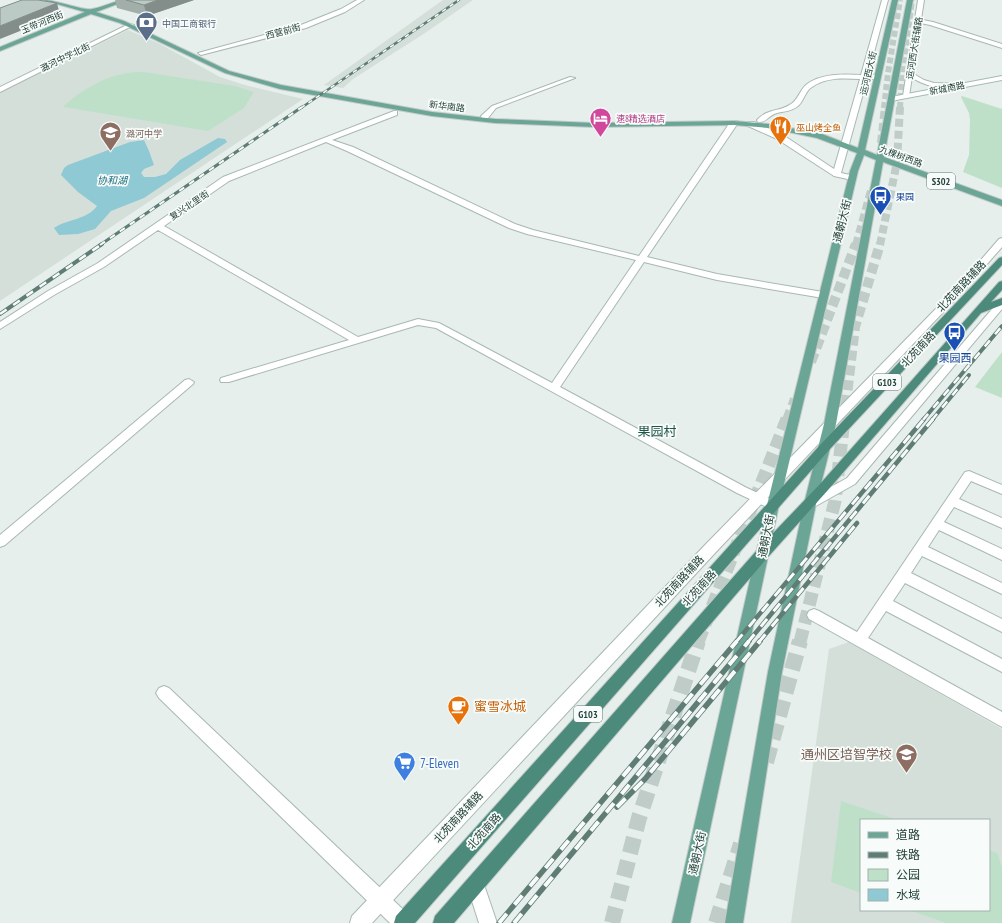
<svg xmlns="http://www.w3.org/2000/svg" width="1002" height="923" font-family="'PT Sans Narrow','Noto Sans SC',sans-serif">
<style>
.built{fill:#d4dfda;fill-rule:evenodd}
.green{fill:#bfe0c8}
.water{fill:#8ec9d4}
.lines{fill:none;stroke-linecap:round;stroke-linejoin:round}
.trunk-tunnel-far4{stroke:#bfccc8;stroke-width:6;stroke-dasharray:6 3;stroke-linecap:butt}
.trunk-tunnel-far3{stroke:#bfccc8;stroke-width:8;stroke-dasharray:8 4;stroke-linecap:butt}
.trunk-tunnel-far2{stroke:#bfccc8;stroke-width:10;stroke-dasharray:10 5;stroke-linecap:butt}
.trunk-tunnel-far1{stroke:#bfccc8;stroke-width:13;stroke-dasharray:13 6;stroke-linecap:butt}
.trunk-tunnel{stroke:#bfccc8;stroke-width:16;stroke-dasharray:16 8;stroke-linecap:butt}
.minor-casing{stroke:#a8b8b2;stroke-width:2}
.tertiary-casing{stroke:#a8b8b2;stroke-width:2}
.secondary-casing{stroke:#a4bbb3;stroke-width:2}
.primary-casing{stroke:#c2cac8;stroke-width:2}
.trunk-casing{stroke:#c2cac8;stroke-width:2}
.minor{fill:#fff;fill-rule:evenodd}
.tertiary{fill:#fff;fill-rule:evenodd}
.secondary{fill:#fff;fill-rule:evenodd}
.primary{fill:#6aa596;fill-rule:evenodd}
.trunk{fill:#4c8a7c;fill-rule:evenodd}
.rail-far4-casing{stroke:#5f7d75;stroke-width:2.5}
.rail-far3-casing{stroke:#5f7d75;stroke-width:3}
.rail-far2-casing{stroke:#5f7d75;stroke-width:4}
.rail-far1-casing{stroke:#5f7d75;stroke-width:4.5}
.rail-casing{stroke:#5f7d75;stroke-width:5.5}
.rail-far4{stroke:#f7fbf9;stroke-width:1.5;stroke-dasharray:4.5;stroke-linecap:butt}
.rail-far3{stroke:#f7fbf9;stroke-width:2;stroke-dasharray:6;stroke-linecap:butt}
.rail-far2{stroke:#f7fbf9;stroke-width:2.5;stroke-dasharray:8;stroke-linecap:butt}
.rail-far1{stroke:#f7fbf9;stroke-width:3;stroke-dasharray:10;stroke-linecap:butt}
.rail{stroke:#f7fbf9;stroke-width:4;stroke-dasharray:12;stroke-linecap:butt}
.wall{fill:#a1aea9}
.shaded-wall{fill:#838d89}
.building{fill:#bbcac4;stroke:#838d89}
.labels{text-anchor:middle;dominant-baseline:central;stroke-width:3.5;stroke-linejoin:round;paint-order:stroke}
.far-street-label{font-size:9px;fill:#24423a;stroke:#f7fbf9}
.far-service-label{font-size:9px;fill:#4e5e75;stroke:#f7fbf9;text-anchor:start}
.far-hotel-label{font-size:9px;fill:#b23c85;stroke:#f7fbf9;text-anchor:start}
.far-food-label{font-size:9px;fill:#c56008;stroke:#f7fbf9;text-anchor:start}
.far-education-label{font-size:9px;fill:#785e54;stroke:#f7fbf9;text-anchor:start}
.far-transit-label{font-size:9px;fill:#164399;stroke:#f7fbf9;text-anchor:start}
.far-water-label{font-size:10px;font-style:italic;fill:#1c6f80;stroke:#f7fbf9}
.shield{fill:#f7fbf9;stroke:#637a73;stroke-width:1}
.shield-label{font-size:10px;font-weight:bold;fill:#24423a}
.street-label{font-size:11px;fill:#24423a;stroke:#f7fbf9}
.transit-label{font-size:11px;fill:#164399;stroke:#f7fbf9}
.quarter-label{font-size:13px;fill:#1f5548;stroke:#f7fbf9}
.near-food-label{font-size:13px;fill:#c56008;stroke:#f7fbf9;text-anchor:start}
.near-education-label{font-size:13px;fill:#785e54;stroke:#f7fbf9;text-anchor:end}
.near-shop-label{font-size:13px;fill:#366cbe;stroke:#f7fbf9;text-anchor:start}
</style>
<rect width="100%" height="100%" fill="#e6efeb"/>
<g class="built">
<polygon points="443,0 473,0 425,33 353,79 343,88 324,85"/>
<polygon points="128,30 160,44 220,77 245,85 303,99 0,301 0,93"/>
<path d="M 849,642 L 1002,729 L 1002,923 L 791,923 L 829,649 ZM 861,820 L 989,820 L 989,910 L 861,910 Z"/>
</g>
<g class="green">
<path d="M 144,72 L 235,86 L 254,92 L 244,108 L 208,131 L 63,107 C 77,93 103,77 123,74 C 130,72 137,72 144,72 Z"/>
<polygon points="962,96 1002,109 1002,188 963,172 969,155 970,120 969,113 961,97"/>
<polygon points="1002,352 1002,398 975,387"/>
<polygon points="841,801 898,820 861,820 861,893 831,882"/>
<polygon points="989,850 997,853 1002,867 1002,923 946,923 909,910 989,910"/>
</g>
<path class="water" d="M 218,138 L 225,139 L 227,142 L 144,198 L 111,211 L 95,229 L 78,234 L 59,235 L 54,228 C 67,219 87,220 97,206 L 78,192 L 61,175 L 64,168 L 68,165 L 130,142 L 144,140 L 149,151 L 154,165 L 144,169 L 141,173 L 144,177 L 155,177 L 166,174 L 180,160 Z"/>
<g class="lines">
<g class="trunk-tunnel-far4">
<polyline points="884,108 888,73 900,0"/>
<polyline points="900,108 902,75 912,0"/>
</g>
<g class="trunk-tunnel-far3">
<polyline points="881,143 885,107"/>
<polyline points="856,245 872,187"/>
<polyline points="880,245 897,162 900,107"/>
</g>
<g class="trunk-tunnel-far2">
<polyline points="811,362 856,244"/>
<polyline points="787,420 795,399"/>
<polyline points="844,420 855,327 880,244"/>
</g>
<g class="trunk-tunnel-far1">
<polyline points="698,642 787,419"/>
<polyline points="800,642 835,501 844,419"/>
</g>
<g class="trunk-tunnel">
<polyline points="766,762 800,641"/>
<polyline points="612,923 639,818 698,641"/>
<polyline points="716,923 741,844"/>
</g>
<defs>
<g id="minor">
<polygon points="357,0 364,0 345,12 306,28 201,55 198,53 301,25 341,9"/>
<path d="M 882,0 L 888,0 L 868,75 L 877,75 L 880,77 L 877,79 L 867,79 L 841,173 L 855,176 L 855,180 L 852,180 L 834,176 L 777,139 L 748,126 L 748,122 L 754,122 L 783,135 L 834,169 L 860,79 C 844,78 826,77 812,87 C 805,91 804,101 798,106 C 791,112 782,111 774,114 C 768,117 765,123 758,122 L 757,120 C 768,108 780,112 791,104 C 798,100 800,90 806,85 C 820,73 844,74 861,75 Z"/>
<polygon points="918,19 933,22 1002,44 1002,48 930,25 916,22 916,20"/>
<path d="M 908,73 L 912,73 L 924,80 L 934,83 L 960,84 L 963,86 C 952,95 919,84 908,75 Z"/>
<polygon points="570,77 575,78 496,108 488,118 482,118 481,116 492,106"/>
<path d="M 394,111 L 397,111 L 397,115 L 332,140 L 353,147 L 515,224 L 533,230 L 639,256 L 731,121 L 737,121 L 738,123 L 647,257 L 717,274 L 823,292 L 828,295 L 823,298 L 717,280 L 644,262 L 560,387 L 745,487 L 777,502 L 779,505 L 777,508 L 773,510 L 769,508 L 737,493 L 436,328 L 418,325 L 229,382 L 221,382 L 220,380 L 221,378 L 349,340 L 158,230 L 104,267 L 54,295 L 0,329 L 0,322 L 48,291 L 98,263 L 223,177 ZM 326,142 L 347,151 L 509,228 L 527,234 L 636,260 L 552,383 L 439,323 L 418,319 L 358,337 L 164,226 L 229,181 Z"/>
<polygon points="189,379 194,382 193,384 5,545 0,547 0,535 185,380"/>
<polygon points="969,471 1002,485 1002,494 971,481 959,499 1002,518 1002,528 954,507 944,522 1002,549 1002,560 939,530 928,547 1002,583 1002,594 922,556 911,573 1002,619 1002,632 905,583 893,601 1002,659 1002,672 886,611 868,638 1002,712 1002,727 809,619 807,615 809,611 814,609 819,611 857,632 965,472"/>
<polygon points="164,686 169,688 410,916 412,923 390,923 159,698 156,693 159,688"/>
<polygon points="476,876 482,879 497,923 479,923 467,885 470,879"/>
</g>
<g id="tertiary">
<polygon points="918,0 924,0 909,96 906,98 903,96"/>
<polygon points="129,24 134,25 0,92 0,87"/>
<polygon points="1002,238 1002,247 966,288 715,553 372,923 350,923 352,916 705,545 960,284 999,239"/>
<polygon points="1002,300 1002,309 855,484 814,507 810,509 806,507 804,504 806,501 847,478 999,301"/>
</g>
<polygon id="secondary" points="1002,76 1002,80 891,101 888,99 891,97"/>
<path id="primary" d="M 43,0 C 57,0 83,11 92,9 C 104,7 115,0 128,0 L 96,12 L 124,21 L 229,71 L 281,85 L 432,112 L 495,119 L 594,123 L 734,121 L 769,124 L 822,134 L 858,148 L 892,0 L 898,0 L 865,150 L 877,155 L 907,0 L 913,0 L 884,157 L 1002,200 L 1002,206 L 883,162 L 836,424 L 816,504 L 782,672 L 743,923 L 725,923 L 768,672 L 804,504 L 824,424 L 876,160 L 864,155 L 858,171 L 779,505 L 690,923 L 672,923 L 767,505 L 850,171 L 857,153 L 817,138 L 769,128 L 734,125 L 594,127 L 495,123 L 432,116 L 280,89 L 225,73 L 120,23 L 91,14 L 0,51 L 0,47 L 85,12 Z"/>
<g id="trunk">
<polygon points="1002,257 1002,265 829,450 415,923 394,923 396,916 821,444 999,258"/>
<polygon points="1002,281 1002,290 991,302 1002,298 1002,305 981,313 975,320 828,490 768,557 454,923 433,923 435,916 758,549 820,484 999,282"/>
</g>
</defs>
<use href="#minor" class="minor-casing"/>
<use href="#tertiary" class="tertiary-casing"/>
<use href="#secondary" class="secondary-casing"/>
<use href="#primary" class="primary-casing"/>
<use href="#trunk" class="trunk-casing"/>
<use href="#minor" class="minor"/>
<use href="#tertiary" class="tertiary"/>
<use href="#secondary" class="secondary"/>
<use href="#primary" class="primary"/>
<use href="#trunk" class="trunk"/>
<defs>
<polyline id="rail-far4" points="301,108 459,0"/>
<polyline id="rail-far3" points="100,245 302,107"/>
<g id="rail-far2">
<polyline points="0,314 102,244"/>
<polyline points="923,420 1002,326"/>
<polyline points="932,420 969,375"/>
</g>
<g id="rail-far1">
<polyline points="736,642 924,419"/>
<polyline points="748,642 933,419"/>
<polyline points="759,642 857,523"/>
</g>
<g id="rail">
<polyline points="617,807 645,779 760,641"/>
<polyline points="499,923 737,641"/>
<polyline points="514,923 749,641"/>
</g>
</defs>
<use href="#rail-far4" class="rail-far4-casing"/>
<use href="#rail-far3" class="rail-far3-casing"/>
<use href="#rail-far2" class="rail-far2-casing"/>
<use href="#rail-far1" class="rail-far1-casing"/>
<use href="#rail" class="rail-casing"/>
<use href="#rail-far4" class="rail-far4"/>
<use href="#rail-far3" class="rail-far3"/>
<use href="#rail-far2" class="rail-far2"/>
<use href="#rail-far1" class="rail-far1"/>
<use href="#rail" class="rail"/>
</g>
<polygon class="wall" points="115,0 194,0 147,16 117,8"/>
<g class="shaded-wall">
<polygon points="158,0 194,0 147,16 144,5"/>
<polygon points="57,3 60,15 0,39 0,26"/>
</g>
<g class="building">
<polygon points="22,0 38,0 57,3 0,26 0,8"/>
<polygon points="126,0 158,0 144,5"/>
</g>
<defs>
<symbol id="bank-pin" viewBox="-11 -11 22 30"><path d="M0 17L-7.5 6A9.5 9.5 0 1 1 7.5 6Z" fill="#5c6f8a" stroke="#f7fbf9"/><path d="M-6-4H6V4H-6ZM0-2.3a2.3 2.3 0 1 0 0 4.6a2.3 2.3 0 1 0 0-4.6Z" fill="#fff"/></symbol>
<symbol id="hotel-pin" viewBox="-11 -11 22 30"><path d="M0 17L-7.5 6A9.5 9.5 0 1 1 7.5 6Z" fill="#d1479c" stroke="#f7fbf9"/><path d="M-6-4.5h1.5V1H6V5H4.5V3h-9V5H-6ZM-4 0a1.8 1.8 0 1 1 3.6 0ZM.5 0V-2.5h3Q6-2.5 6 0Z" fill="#fff"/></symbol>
<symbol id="restaurant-pin" viewBox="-11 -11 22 30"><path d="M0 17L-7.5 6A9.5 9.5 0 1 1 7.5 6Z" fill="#e8710a" stroke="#f7fbf9"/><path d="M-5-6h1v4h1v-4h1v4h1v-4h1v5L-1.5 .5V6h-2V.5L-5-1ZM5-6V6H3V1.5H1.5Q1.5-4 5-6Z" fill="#fff"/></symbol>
<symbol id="school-pin" viewBox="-11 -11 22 30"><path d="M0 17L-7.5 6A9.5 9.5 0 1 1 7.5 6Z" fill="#8d6e63" stroke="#f7fbf9"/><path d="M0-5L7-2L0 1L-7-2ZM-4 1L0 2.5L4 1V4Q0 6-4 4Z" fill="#fff"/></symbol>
<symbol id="bus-pin" viewBox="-11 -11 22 30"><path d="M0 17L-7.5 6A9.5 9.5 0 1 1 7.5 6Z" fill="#1a4fb4" stroke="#f7fbf9"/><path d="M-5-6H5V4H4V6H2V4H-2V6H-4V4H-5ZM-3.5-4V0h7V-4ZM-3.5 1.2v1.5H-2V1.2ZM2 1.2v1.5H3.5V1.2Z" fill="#fff"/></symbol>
<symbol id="cafe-pin" viewBox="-11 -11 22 30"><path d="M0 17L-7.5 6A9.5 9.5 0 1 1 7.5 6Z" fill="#e8710a" stroke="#f7fbf9"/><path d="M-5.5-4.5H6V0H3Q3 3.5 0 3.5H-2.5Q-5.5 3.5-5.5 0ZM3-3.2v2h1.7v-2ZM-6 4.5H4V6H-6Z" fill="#fff"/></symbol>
<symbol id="supermarket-pin" viewBox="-11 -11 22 30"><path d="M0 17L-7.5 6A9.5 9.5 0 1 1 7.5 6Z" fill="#3f7fe0" stroke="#f7fbf9"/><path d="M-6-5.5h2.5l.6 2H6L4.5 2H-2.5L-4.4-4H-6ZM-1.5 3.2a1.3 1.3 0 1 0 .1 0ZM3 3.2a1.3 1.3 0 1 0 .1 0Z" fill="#fff"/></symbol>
</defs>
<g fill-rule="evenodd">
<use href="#bank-pin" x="134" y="10" width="25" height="34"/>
<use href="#hotel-pin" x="588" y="106" width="25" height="34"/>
<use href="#restaurant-pin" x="768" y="114" width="25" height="34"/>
<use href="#school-pin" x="98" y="120" width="25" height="34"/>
<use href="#bus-pin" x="868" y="184" width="25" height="34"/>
<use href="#bus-pin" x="942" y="320" width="25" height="34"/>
<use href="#cafe-pin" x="446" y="694" width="25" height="34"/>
<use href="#school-pin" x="894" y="742" width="25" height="34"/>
<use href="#supermarket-pin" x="392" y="750" width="25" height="34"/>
</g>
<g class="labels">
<g class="far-street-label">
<text transform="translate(42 22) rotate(-22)">玉带河西街</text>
<text transform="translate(283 31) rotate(-15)">西营前街</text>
<text transform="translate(914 48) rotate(-81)">运河西大街辅路</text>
<text transform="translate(65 57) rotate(-26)">潞河中学北街</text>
<text transform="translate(868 73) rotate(-77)">运河西大街</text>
<text transform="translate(947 88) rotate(-11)">新城南路</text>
<text transform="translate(447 106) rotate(7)">新华南路</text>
<text transform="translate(901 156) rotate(20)">九棵树西路</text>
<text transform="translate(189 205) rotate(-34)">复兴北里街</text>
</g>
<g class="far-service-label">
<text x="162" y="23">中国工商银行</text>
</g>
<g class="far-hotel-label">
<text x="616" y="118">速8精选酒店</text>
</g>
<g class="far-food-label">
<text x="796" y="127">巫山烤全鱼</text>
</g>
<g class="far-education-label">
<text x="126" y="133">潞河中学</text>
</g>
<g class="far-transit-label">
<text x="896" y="196">果园</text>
</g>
<g class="far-water-label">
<text x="112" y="180">协和湖</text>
</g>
<g class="shield">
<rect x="927" y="173" width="28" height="16" rx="3"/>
<rect x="873" y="374" width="28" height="16" rx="3"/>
<rect x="574" y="706" width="28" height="16" rx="3"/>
</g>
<g class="shield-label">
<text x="941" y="181">S302</text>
<text x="887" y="382">G103</text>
<text x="588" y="714">G103</text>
</g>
<g class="street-label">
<text transform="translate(842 221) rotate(-76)">通朝大街</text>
<text transform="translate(961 286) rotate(-47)">北苑南路辅路</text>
<text transform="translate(918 349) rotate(-47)">北苑南路</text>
<text transform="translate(766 536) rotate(-79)">通朝大街</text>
<text transform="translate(679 581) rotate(-47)">北苑南路辅路</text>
<text transform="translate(699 588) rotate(-48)">北苑南路</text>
<text transform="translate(458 817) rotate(-47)">北苑南路辅路</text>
<text transform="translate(484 831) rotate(-48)">北苑南路</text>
<text transform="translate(697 853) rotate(-78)">通朝大街</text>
</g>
<g class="transit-label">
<text x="955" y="358">果园西</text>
</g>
<g class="quarter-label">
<text x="657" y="431">果园村</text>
</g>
<g class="near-food-label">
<text x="474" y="706">蜜雪冰城</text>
</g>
<g class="near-education-label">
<text x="892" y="754">通州区培智学校</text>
</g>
<g class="near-shop-label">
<text x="420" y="763">7-Eleven</text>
</g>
</g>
<rect x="860" y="819" width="130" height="92" fill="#f7fbf9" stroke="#a3b1ad"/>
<rect x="868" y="832" width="20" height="6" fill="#6aa596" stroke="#a3b1ad"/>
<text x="896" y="839" font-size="12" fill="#24423a">道路</text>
<rect x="868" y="852" width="20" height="6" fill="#5f7d75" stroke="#a3b1ad"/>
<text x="896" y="859" font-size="12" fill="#24423a">铁路</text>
<rect x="868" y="869" width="20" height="12" fill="#bfe0c8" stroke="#a3b1ad"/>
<text x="896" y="879" font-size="12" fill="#24423a">公园</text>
<rect x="868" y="889" width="20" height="12" fill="#8ec9d4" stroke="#a3b1ad"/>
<text x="896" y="899" font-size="12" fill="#24423a">水域</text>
</svg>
